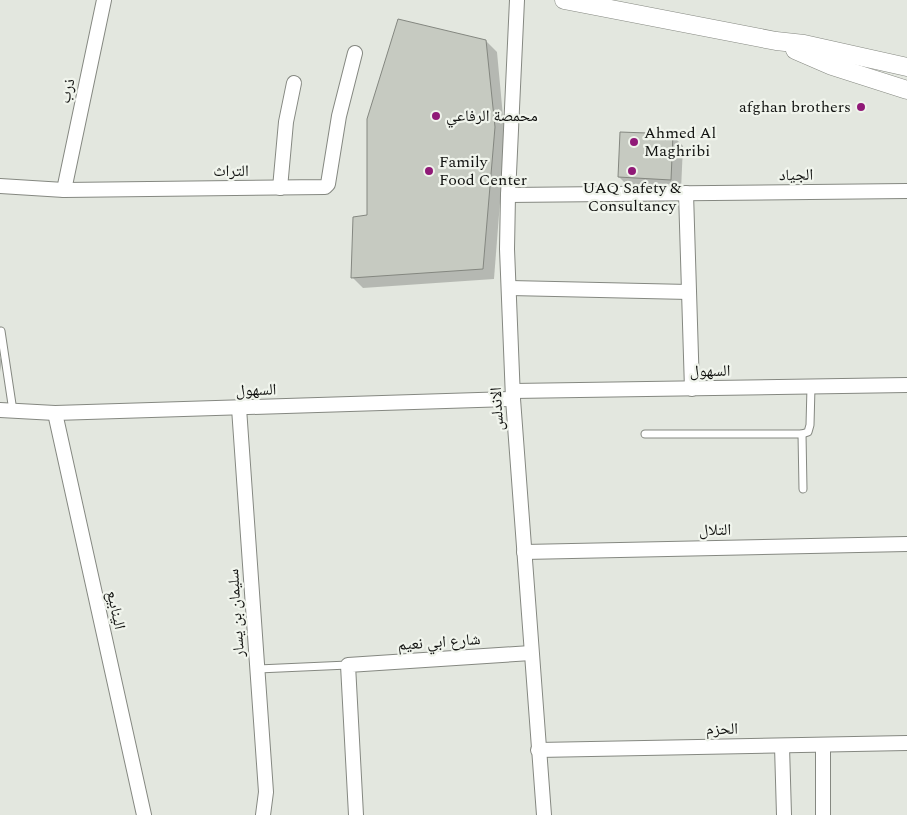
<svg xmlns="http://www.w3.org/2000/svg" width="907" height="815" font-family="Spectral,'Noto Naskh Arabic',serif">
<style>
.shadow{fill:#0003}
.building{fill:#c6cac1;stroke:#848780}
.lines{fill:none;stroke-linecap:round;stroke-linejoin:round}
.service-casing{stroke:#858881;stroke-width:9}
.minor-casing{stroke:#858881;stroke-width:16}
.tertiary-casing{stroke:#858881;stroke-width:19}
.service{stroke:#fff;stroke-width:7}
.minor{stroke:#fff;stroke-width:14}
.tertiary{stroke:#fff;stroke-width:18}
.poi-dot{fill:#901977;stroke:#f0f4ec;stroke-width:2}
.labels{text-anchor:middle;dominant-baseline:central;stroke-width:4.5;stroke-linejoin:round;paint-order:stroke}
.street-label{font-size:16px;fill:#111210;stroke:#f0f4ec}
.poi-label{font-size:16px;fill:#111210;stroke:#f0f4ec;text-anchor:start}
</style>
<rect width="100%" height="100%" fill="#e3e7df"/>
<g class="shadow">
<polygon points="486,41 497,52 505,138 494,279 363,288 352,277 368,216"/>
<polygon points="672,135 683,146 681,190 630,188 619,177"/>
<polygon points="0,358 2,360 0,372"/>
</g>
<g class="building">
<polygon points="398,19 486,40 495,127 483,269 351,278 353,217 367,215 367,119"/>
<polygon points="620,132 673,134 671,180 618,177"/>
</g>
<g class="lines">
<defs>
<g id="service">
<polyline points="1,331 13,411"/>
<polyline points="645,434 802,434 808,432 810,425 811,387"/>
<polyline points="802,434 803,489"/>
<polyline points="258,669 348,665"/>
</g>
<g id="minor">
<polyline points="517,0 508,195 507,249 513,399 544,815"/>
<polyline points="0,186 64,190 325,187 328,184 339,116 355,53"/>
<polyline points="280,188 286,122 294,83"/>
<polyline points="64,190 104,0"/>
<polyline points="686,193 692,389"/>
<polyline points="508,195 907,191"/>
<polyline points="510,288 689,292"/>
<polyline points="513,391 907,385"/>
<polyline points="239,408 266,792 263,815"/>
<polyline points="0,410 55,413 513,399"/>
<polyline points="55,413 144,815"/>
<polyline points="524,552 907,544"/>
<polyline points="782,746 784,815"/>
<polyline points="538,750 907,743"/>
<polyline points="356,815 348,665 531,653"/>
<polyline points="823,815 823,745"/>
</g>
<g id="tertiary">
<polyline points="564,0 776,41 804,44 907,67"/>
<polyline points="795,50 832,66 907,90"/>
</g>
</defs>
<use href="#service" class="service-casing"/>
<use href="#minor" class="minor-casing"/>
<use href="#tertiary" class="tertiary-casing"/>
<use href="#service" class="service"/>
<use href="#minor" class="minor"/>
<use href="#tertiary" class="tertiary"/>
</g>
<g class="poi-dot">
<circle cx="861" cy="107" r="5"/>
<circle cx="436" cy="116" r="5"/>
<circle cx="634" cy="142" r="5"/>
<circle cx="429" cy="171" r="5"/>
<circle cx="632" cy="171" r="5"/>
</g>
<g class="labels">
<g class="street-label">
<text transform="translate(67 91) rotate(-78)">ذرب</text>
<text x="231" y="171">التراث</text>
<text transform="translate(796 175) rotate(-1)">الجياد</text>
<text transform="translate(710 371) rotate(-1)">السهول</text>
<text transform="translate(256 390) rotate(-2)">السهول</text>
<text transform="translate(497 409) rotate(-93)">الاندلس</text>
<text transform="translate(715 530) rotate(-1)">التلال</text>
<text transform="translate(116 610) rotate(78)">الينابيع</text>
<text transform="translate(236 613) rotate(-94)">سليمان بن يسار</text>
<text transform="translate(439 642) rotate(-4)">شارع ابي نعيم</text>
<text transform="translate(722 729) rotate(-1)">الحزم</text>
</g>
<g class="poi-label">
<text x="851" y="107" text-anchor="end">afghan brothers</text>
<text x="446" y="116">محمصة الرفاعي</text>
<text x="644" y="133">Ahmed Al<tspan x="644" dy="18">Maghribi</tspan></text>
<text x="439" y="162">Family<tspan x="439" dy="18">Food Center</tspan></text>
<text x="632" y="188" text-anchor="middle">UAQ Safety &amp;<tspan x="632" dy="18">Consultancy</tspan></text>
</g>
</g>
</svg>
